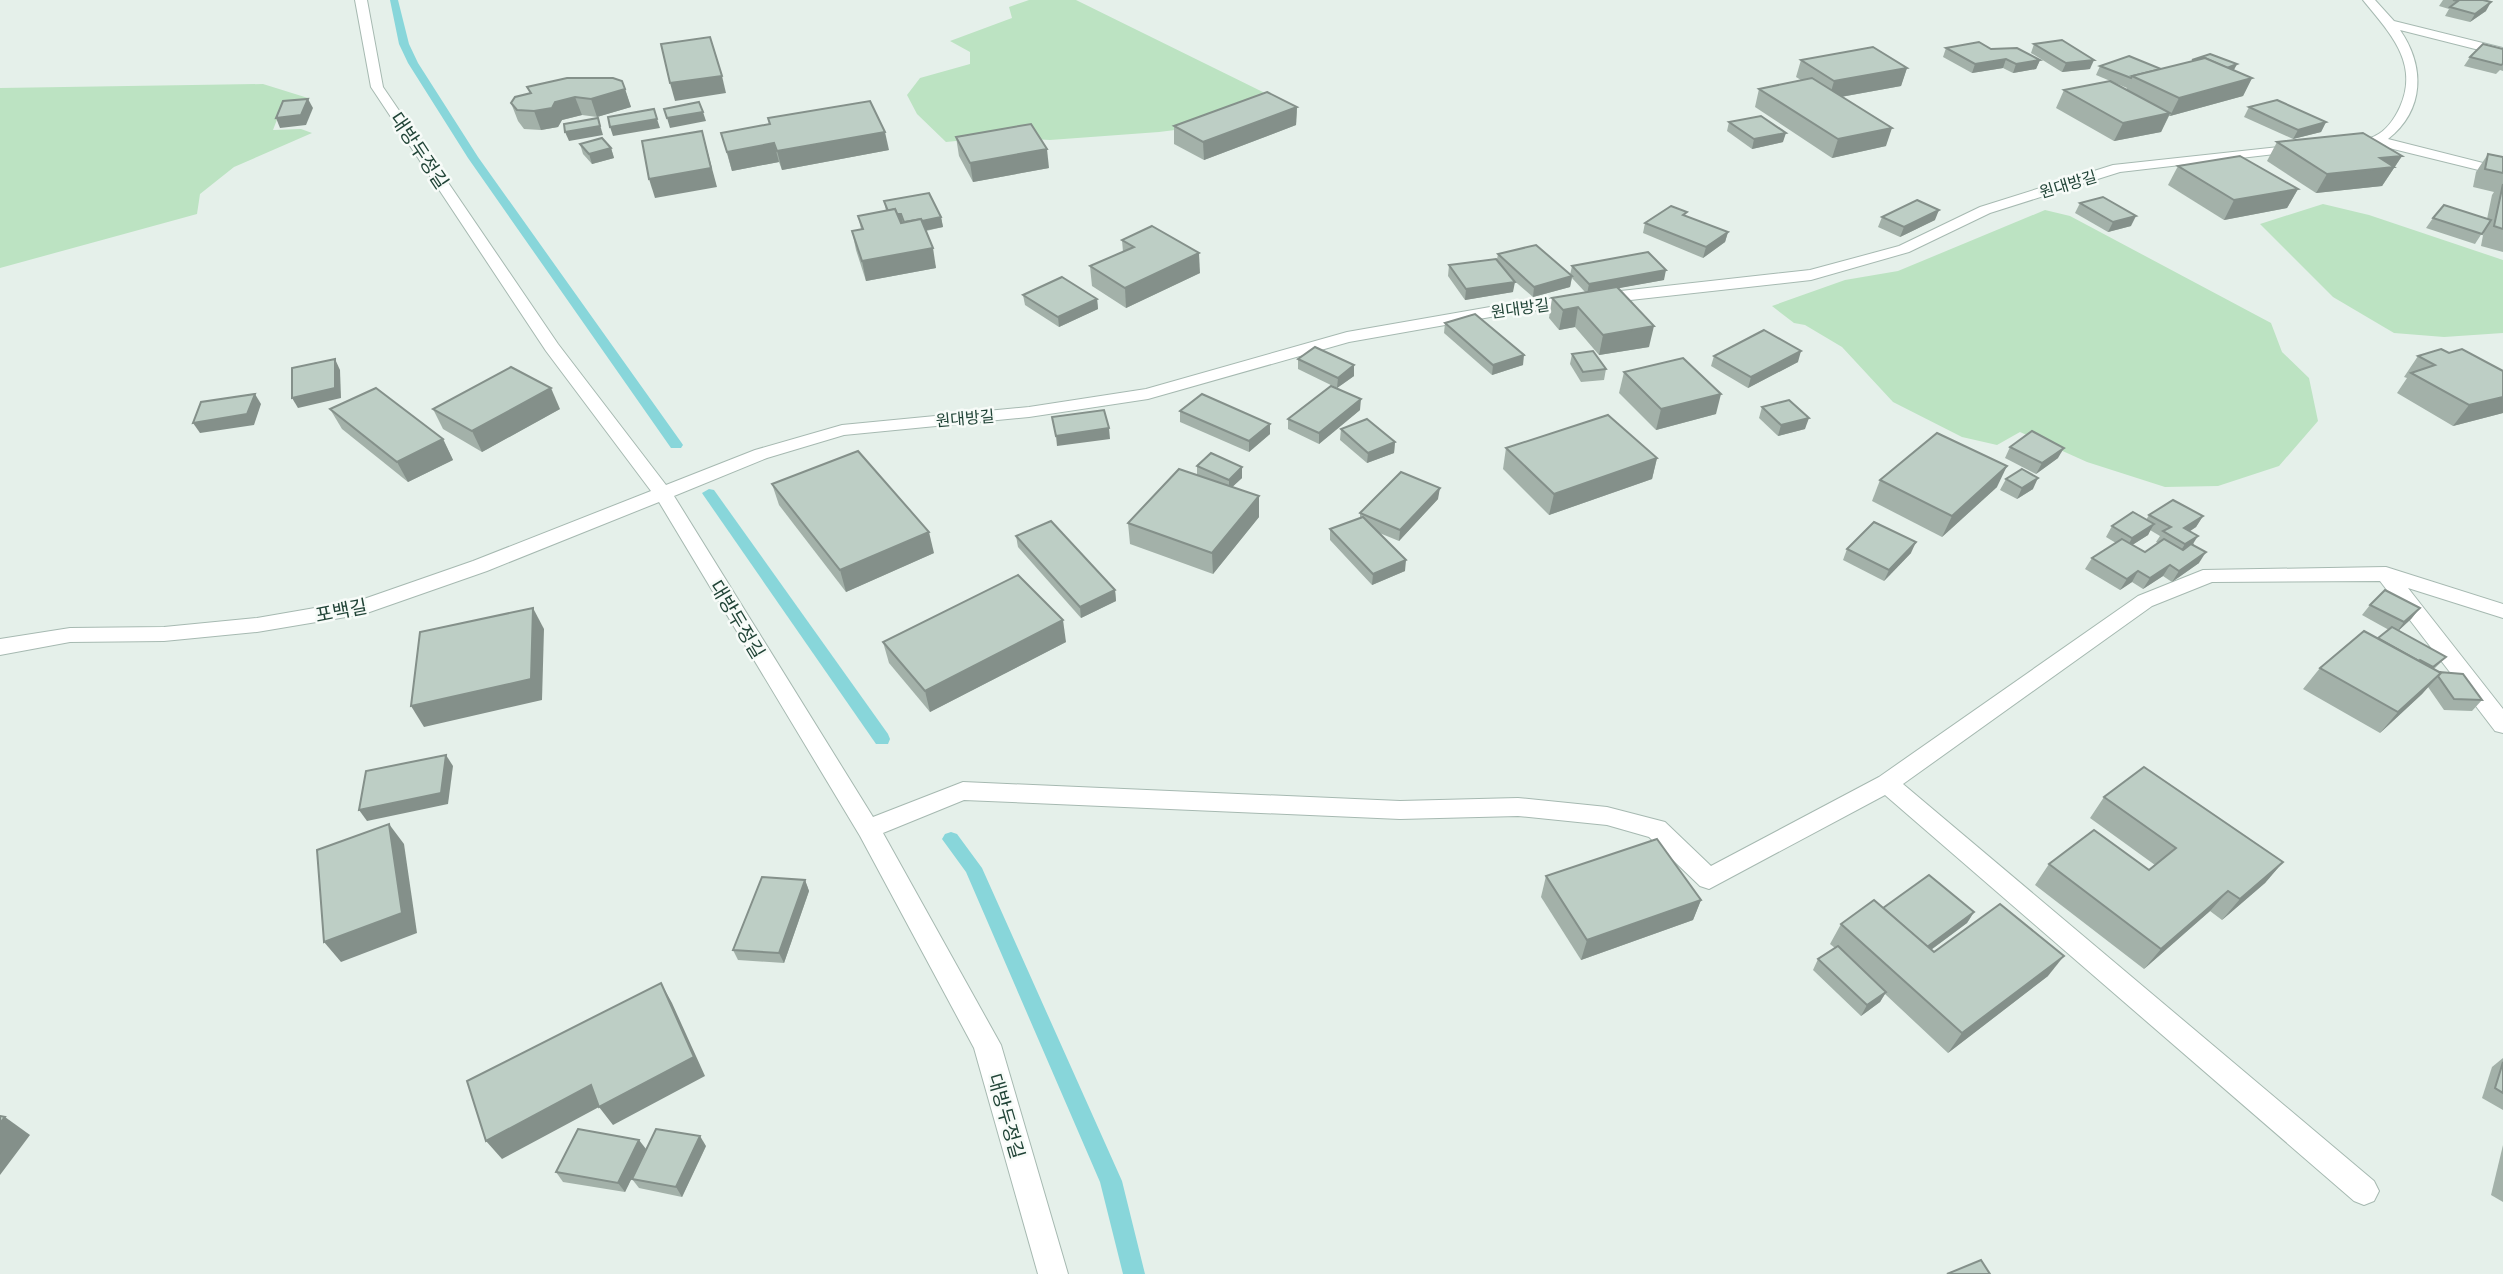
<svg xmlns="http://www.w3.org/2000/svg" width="2503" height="1274" font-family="'Titillium Web','Noto Sans KR',sans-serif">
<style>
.green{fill:#bce3c2}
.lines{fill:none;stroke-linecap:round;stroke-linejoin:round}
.stream{fill:#88d6da;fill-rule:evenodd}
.minor-casing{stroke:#a6b9b1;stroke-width:2}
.minor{fill:#fff;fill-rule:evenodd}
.wall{fill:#a3b1a9;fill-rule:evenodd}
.shaded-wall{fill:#84908a}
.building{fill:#bdcec5;stroke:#84908a;stroke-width:2}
.labels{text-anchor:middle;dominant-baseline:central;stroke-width:5;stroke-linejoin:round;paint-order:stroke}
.far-street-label{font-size:16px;fill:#214437;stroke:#f7fbf8}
.street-label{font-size:19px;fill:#214437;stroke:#f7fbf8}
</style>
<rect width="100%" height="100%" fill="#e5f0ea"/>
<g class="green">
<polygon points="1029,0 1076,0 1285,103 1207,126 1159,132 1050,140 996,137 946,142 917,114 907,95 920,78 970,64 970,52 950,41 1012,18 1009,7"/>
<polygon points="263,84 308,98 281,109 273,130 301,129 312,133 234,167 200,194 197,214 0,268 0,88"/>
<polygon points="2323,204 2369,215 2503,260 2503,333 2444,337 2394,333 2333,297 2260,224"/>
<polygon points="2045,210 2070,216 2271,323 2282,352 2309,378 2318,421 2279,466 2218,486 2165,487 2087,462 2020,432 1997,445 1962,437 1893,402 1842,347 1805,325 1794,323 1772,306 1845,280 1898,271"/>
</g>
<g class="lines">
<g class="stream">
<polygon points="390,0 398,0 409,44 418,63 478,157 681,442 683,445 681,448 671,448 468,158 408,63 399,44"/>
<polygon points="709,489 714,490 888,734 890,739 888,744 876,744 704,496 702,493"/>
<polygon points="951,832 957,834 982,868 1122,1181 1145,1274 1123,1274 1100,1182 966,872 942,839 945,834"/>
</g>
<defs>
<g id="minor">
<polygon points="355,0 367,0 383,87 558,344 666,485 755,450 842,425 1029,407 1146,389 1347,332 1513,303 1810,270 1899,246 1980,207 2113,165 2306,144 2306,150 2301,151 2120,172 1990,213 1909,252 1811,280 1513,313 1349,342 1148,399 1029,417 844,435 767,458 674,496 873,817 963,782 1400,801 1518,798 1607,807 1665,822 1711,866 1879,777 2138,596 2203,570 2386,567 2503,604 2503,618 2408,588 2503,709 2503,733 2495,731 2380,581 2212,582 2152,606 1903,784 2374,1181 2379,1191 2374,1201 2364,1205 2354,1201 1885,795 1709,889 1700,886 1649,837 1607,825 1518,816 1400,819 964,800 883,833 1001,1045 1068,1274 1038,1274 974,1048 860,836 659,502 487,571 364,614 257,632 164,641 70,642 0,655 0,639 70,628 164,627 257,618 361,600 473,561 651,491 546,351 371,87"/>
<path d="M 2363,0 L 2375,0 L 2394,21 L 2503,48 L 2503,56 L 2400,30 C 2425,66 2425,110 2388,139 L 2503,168 L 2503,176 L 2377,145 L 2342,146 L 2342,140 C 2352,138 2366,141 2375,136 C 2386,131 2395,118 2400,107 C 2420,63 2389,32 2363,0 Z"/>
</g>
</defs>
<use href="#minor" class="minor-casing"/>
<use href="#minor" class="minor"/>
</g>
<g class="wall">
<polygon points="2443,0 2483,0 2486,11 2470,22 2445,16 2449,9 2439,6"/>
<polygon points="2034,44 2090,69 2062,72 2031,53"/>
<polygon points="1946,48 1991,49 2040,60 2036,69 2013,73 2003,68 1972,73 1943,57"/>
<polygon points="2503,49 2503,71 2500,70 2496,74 2464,66 2470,57"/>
<polygon points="1801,60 1907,68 1901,86 1841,97 1886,146 1832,158 1755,107 1759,89 1801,80 1796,77"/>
<polygon points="2237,64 2234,70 2252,78 2243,96 2170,116 2169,116 2161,132 2114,141 2056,108 2064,90 2126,90 2127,88 2096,75 2100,66 2161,69"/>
<polygon points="527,87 625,89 631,107 597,117 582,115 562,120 558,127 541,130 524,129 518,121 511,103 530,94"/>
<polygon points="1297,107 1296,125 1204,160 1174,144 1174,126"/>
<polygon points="2249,107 2326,122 2321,132 2293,139 2244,117"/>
<polygon points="768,118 889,150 782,170 779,162 732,171 721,133 769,124"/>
<polygon points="1729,122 1783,142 1752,149 1727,131"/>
<polygon points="956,137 1049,168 973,182 959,156"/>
<polygon points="2277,142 2402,156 2382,186 2316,193 2267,161"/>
<polygon points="580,144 611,148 614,158 592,164 583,154"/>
<polygon points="2488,154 2503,157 2503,252 2481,246 2484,230 2475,244 2426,228 2433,218 2487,219 2492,195 2494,192 2473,187 2476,172"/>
<polygon points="2178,166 2298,189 2287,208 2224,220 2168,185"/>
<polygon points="884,201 941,217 943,227 926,231 936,268 866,281 856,250 852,231 861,229 858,216 886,211"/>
<polygon points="2080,203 2131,226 2108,232 2075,213"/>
<polygon points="1686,216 1728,232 1725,242 1703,258 1643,233 1645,223"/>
<polygon points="1882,217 1935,220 1900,237 1878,227"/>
<polygon points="1122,240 1200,273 1126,308 1092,286 1090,266 1123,252"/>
<polygon points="1498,254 1570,275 1572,266 1664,280 1618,288 1649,347 1599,355 1575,327 1559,330 1549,318 1552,298 1585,292 1572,278 1570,287 1533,297 1511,278 1513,292 1465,300 1448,276 1449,265 1497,259"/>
<polygon points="1023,295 1097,299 1098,309 1059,327 1025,305"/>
<polygon points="1445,323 1523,365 1492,375 1444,333"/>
<polygon points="2449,353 2503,371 2503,413 2453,426 2397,393 2407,378 2404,377 2418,356"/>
<polygon points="1572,354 1606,369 1604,380 1581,382 1570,364"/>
<polygon points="1714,356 1798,362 1748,388 1711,366"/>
<polygon points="1298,359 1354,376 1337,388 1298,369"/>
<polygon points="1624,372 1716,414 1656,430 1619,393"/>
<polygon points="1762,407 1805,429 1778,436 1759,418"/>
<polygon points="330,409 443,439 453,460 408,482 342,429"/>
<polygon points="433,409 560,409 482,452 443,429"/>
<polygon points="1360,410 1319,444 1288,429 1288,419"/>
<polygon points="1180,411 1270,434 1249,452 1180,422"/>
<polygon points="1341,429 1395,442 1394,453 1367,463 1340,440"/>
<polygon points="2010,447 2058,458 2036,474 2005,458"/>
<polygon points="1506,448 1657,458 1652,479 1549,515 1503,469"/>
<polygon points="1197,466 1242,478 1232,487 1259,517 1213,574 1130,544 1128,523 1197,475"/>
<polygon points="2006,479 2033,489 2017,499 2000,490"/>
<polygon points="1880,480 1997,487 1942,537 1872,501"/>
<polygon points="772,484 934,553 846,592 779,505"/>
<polygon points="1438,499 1399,541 1377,532 1405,571 1372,585 1330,540 1330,529 1360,518 1360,513"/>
<path d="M 2149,515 L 2203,516 L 2196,527 L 2190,531 L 2199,563 L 2172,582 L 2163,576 L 2143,589 L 2132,582 L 2120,590 L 2085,569 L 2092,558 L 2116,543 L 2106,537 L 2112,526 L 2146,520 ZM 2150,530 L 2160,536 L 2156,542 L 2158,543 L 2145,552 L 2132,545 L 2148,535 Z"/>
<polygon points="1016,536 1115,590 1116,601 1081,618 1018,547"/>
<polygon points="1847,549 1911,553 1884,581 1843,560"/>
<polygon points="2370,605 2420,608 2411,619 2398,631 2446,657 2434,669 2482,700 2472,711 2444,710 2428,687 2422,694 2380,733 2303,689 2320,668 2378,638 2389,630 2362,615"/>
<polygon points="883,642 1066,642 930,712 889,663"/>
<polygon points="2104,797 2283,862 2265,883 2222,920 2210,911 2144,969 2035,885 2049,864 2149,870 2155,865 2090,818"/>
<polygon points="1546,876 1701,900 1693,920 1581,960 1541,897"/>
<polygon points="805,880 809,891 784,963 738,960 733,950"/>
<polygon points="1883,908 1974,912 1967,923 1931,950 1934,952 2048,976 1948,1053 1885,994 1880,1002 1861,1016 1813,970 1818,959 1835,948 1830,944 1841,924"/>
<polygon points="2503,1058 2503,1110 2482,1098 2492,1067"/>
<polygon points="2503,1145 2503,1202 2491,1195"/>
<polygon points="706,1146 682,1197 639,1188 632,1179"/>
<polygon points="646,1149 625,1192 563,1182 556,1172"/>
</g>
<g class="shaded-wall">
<polygon points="2491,2 2486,11 2470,22 2475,14"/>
<polygon points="2006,59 2003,68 1972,73 1975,64"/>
<polygon points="2040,60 2036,69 2013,73 2016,64"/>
<polygon points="2094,60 2090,69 2062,72 2066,63"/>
<polygon points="2237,64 2232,73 2219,71"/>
<polygon points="1907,68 1901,86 1829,99 1834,81"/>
<polygon points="722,76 726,93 675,101 670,83"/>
<polygon points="2252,78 2243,96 2170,116 2179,98"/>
<polygon points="625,89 631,107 597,117 591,99"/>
<polygon points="575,97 582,115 562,120 558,127 541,130 534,111 555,102"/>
<polygon points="308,99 313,108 306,125 280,128 276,118"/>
<polygon points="1297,107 1296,125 1204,160 1203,142"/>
<polygon points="703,112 706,121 670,128 667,118"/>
<polygon points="2170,113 2161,132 2114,141 2123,123"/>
<polygon points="598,118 603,135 569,141 565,132"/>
<polygon points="657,119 660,128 613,136 610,127"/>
<polygon points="2326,122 2321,132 2293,139 2298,130"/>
<polygon points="1892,128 1886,146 1832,158 1838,139"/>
<polygon points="702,131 717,187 655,198 649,179"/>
<polygon points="885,132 889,150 782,170 777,151"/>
<polygon points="1786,133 1783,142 1752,149 1754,139"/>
<polygon points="774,143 779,162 732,171 727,152"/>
<polygon points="611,148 614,158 592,164 589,154"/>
<polygon points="1047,149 1049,168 973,182 970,163"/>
<polygon points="2402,156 2382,186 2316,193 2327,174 2380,158"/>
<polygon points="2298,189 2287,208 2224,220 2234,200"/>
<polygon points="1939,210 1935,220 1900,237 1904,227"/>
<polygon points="901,214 903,224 890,216"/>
<polygon points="2136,216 2131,226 2108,232 2113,222"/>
<polygon points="941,217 943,227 907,234 905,224"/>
<polygon points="1728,232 1725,242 1703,258 1706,247"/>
<polygon points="933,248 936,268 866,281 862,261"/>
<polygon points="1199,253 1200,273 1126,308 1125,288"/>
<polygon points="1666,270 1664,280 1587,294 1589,284"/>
<polygon points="1572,276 1570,287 1533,297 1534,287"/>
<polygon points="1515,282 1513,292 1465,300 1466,289"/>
<polygon points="1097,299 1098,309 1059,327 1058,317"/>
<polygon points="1578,307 1575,327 1559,330 1563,310"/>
<polygon points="1654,326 1649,347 1599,355 1603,335"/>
<polygon points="1801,351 1798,362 1748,388 1751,377"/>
<polygon points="1524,355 1523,365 1492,375 1493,365"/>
<polygon points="335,359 340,370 341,398 298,408 292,398"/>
<polygon points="1354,365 1354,376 1337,388 1338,378"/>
<polygon points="551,388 560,409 482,452 472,431"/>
<polygon points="2503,391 2503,413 2453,426 2469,405"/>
<polygon points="255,394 261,404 254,425 200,433 193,423"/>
<polygon points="1721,394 1716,414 1656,430 1661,409"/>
<polygon points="1361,399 1360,410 1319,444 1319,433"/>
<polygon points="1809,418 1805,429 1778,436 1781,425"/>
<polygon points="1270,424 1270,434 1249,452 1249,441"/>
<polygon points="1109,428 1110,439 1057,446 1056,436"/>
<polygon points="443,439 453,460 408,482 397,462"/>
<polygon points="1395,442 1394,453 1367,463 1368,453"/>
<polygon points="2064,448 2058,458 2036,474 2042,463"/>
<polygon points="1657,458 1652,479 1549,515 1554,494"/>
<polygon points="2007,466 1997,487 1942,537 1952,516"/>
<polygon points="1242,467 1242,478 1229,490 1229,480"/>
<polygon points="2038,478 2033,489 2017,499 2022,488"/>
<polygon points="1440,488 1438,499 1399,541 1400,530"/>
<polygon points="1259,496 1259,517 1213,574 1212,553"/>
<polygon points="2203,516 2196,527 2178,539 2184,528"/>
<polygon points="2154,524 2148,535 2126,549 2132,538"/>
<polygon points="929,532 934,553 846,592 840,570"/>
<polygon points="2198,536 2191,547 2178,555 2185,544"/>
<polygon points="1916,542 1911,553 1884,581 1889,570"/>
<polygon points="2206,552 2199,563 2172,582 2179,571"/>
<polygon points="1406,560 1405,571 1372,585 1373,574"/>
<polygon points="2170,565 2163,576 2143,589 2150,578"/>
<polygon points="2138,571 2132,582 2120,590 2127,579"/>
<polygon points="1115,590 1116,601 1081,618 1080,607"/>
<polygon points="533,608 544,629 542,700 424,727 411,706"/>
<polygon points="2420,608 2411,619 2396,633 2404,622"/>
<polygon points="1063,620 1066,642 930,712 925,691"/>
<polygon points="2441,673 2422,694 2380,733 2398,712"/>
<polygon points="446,755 453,766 448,804 367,821 359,810"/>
<polygon points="389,824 404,844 417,933 341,962 324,942"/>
<polygon points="2283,862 2265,883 2222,920 2240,899"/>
<polygon points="805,880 809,891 784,963 779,953"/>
<polygon points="2228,891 2210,911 2144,969 2161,949"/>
<polygon points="1701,900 1693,920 1581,960 1587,940"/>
<polygon points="1974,912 1967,923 1917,960 1923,950"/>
<polygon points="2064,956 2048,976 1948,1053 1962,1033"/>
<polygon points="661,983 672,1003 705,1076 613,1125 599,1107 502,1159 486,1141"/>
<polygon points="1886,992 1880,1002 1861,1016 1867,1005"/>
<polygon points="5,1117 30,1135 0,1175 0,1123"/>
<polygon points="700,1136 706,1146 682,1197 676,1187"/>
<polygon points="639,1140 646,1149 625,1192 618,1183"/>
</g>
<g class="building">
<polygon points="2453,0 2483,0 2491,2 2475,14 2450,7 2458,1"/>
<polygon points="710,37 722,76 670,83 661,44"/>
<polygon points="2062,40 2094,60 2066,63 2034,44"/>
<polygon points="1979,42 1991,49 2017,48 2040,60 2016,64 2006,59 1975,64 1946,48"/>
<polygon points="2483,44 2503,49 2503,64 2501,65 2470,57"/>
<polygon points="1873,47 1907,68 1834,81 1801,60"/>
<polygon points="2210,54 2237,64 2227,68 2205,58 2192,60"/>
<polygon points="2129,56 2161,69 2132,76 2131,78 2100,66"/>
<polygon points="2205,58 2252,78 2179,98 2132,76"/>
<polygon points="567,78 613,78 622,81 625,89 591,99 575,97 555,102 552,108 534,111 517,110 511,103 515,97 531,93 527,87"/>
<polygon points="1812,78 1892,128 1838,139 1759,89"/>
<polygon points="2110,81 2170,113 2123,123 2064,90"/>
<polygon points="1267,92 1297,107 1203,142 1174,126"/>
<polygon points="308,99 301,115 276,118 283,101"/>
<polygon points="2277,100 2326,122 2298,130 2249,107"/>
<polygon points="870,101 885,132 777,151 774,143 727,152 721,133 770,124 768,118"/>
<polygon points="699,102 703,112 667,118 664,109"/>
<polygon points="654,109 657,119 610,127 608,117"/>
<polygon points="1761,116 1786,133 1754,139 1729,122"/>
<polygon points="598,118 600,126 565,132 564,124"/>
<polygon points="1031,124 1047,149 970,163 956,137"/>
<polygon points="702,131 711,168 649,179 642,141"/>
<polygon points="2363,133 2402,156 2380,158 2394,167 2327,174 2277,142"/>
<polygon points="602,138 611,148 589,154 580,144"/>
<polygon points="2488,154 2503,157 2503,173 2485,169"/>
<polygon points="2240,156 2298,189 2234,200 2178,166"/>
<polygon points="2503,184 2503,229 2494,226"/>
<polygon points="929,193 941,217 922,221 921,219 904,222 901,214 897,214 895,209 888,211 884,201"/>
<polygon points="2103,197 2136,216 2113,222 2080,203"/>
<polygon points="1917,200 1939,210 1904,227 1882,217"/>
<polygon points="2444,205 2491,220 2482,234 2433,218"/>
<polygon points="1671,206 1687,212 1683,215 1728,232 1706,247 1645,223"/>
<polygon points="895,209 901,223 921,219 933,248 862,261 852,231 863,229 858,216"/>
<polygon points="1152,226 1199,253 1125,288 1090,266 1134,247 1122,240"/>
<polygon points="1536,245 1572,276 1534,287 1498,254"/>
<polygon points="1648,252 1666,270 1589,284 1572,266"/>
<polygon points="1496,259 1515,282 1466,289 1449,265"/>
<polygon points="1062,277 1097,299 1058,317 1023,295"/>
<polygon points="1617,287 1654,326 1603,335 1578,307 1563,310 1552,298"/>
<polygon points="1475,314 1524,355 1493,365 1445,323"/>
<polygon points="1764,330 1801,351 1751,377 1714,356"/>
<polygon points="1315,347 1354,365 1338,378 1298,359"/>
<polygon points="2441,349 2449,353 2462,349 2503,371 2503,397 2469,405 2411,373 2435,365 2418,356"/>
<polygon points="1593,351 1606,369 1583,372 1572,354"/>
<polygon points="1683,358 1721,394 1661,409 1624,372"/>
<polygon points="335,359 335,388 292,398 292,368"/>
<polygon points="511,367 551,388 472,431 433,409"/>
<polygon points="1331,386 1361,399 1319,433 1288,419"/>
<polygon points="376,388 443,439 397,462 330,409"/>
<polygon points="255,394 247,414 193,423 201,402"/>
<polygon points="1202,394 1270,424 1249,441 1180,411"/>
<polygon points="1789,400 1809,418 1781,425 1762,407"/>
<polygon points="1104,410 1109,428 1056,436 1052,417"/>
<polygon points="1608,415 1657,458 1554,494 1506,448"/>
<polygon points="1367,419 1395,442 1368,453 1341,429"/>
<polygon points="2032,431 2064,448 2042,463 2010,447"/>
<polygon points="1937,433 2007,466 1952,516 1880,480"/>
<polygon points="858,451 929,532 840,570 772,484"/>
<polygon points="1211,453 1242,467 1229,480 1197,466"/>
<polygon points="1179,469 1259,496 1212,553 1128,523"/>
<polygon points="2022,469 2038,478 2022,488 2006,479"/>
<polygon points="1401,472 1440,488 1400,530 1360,513"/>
<polygon points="2173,500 2203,516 2184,528 2198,536 2185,544 2163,531 2171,527 2149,515"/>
<polygon points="2133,512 2154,524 2132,538 2112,526"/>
<polygon points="1363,517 1406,560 1373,574 1330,529"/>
<polygon points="1051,521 1115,590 1080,607 1016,536"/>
<polygon points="1874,522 1916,542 1889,570 1847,549"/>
<polygon points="2122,539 2145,552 2164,539 2183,550 2191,544 2206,552 2179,571 2170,565 2150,578 2138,571 2127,579 2092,558"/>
<polygon points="1018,575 1063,620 925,691 883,642"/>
<polygon points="2385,590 2420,608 2404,622 2370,605"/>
<polygon points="533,608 531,679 411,706 420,632"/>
<polygon points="2392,627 2446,657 2433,667 2420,660 2419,661 2378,638"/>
<polygon points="2364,631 2441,673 2398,712 2320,668"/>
<polygon points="2439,672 2463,674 2482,700 2454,699 2438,676 2441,673"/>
<polygon points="446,755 441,793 359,810 366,771"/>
<polygon points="2144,767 2283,862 2240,899 2228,891 2161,949 2049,864 2094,830 2149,870 2176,848 2104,797"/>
<polygon points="389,824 402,913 324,942 317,850"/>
<polygon points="1657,839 1701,900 1587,940 1546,876"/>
<polygon points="1929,875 1974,912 1927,947 1883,908"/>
<polygon points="762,877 805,880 779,953 733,950"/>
<polygon points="1874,900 1934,952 2000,904 2064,956 1962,1033 1841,924"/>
<polygon points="1838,946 1886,992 1867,1005 1818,959"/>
<polygon points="661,983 694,1057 599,1107 591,1085 486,1141 467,1081"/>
<polygon points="2503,1062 2503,1093 2495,1088"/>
<polygon points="0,1116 5,1117 0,1123"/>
<polygon points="578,1129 639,1140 618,1183 556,1172"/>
<polygon points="656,1129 700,1136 676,1187 632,1179"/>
<polygon points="1981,1260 1990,1274 1947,1274"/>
</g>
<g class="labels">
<g class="far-street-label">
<text transform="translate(2068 184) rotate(-17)">원대방길</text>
<text transform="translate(1520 308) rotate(-8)">원대방길</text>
<text transform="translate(965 418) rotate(-5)">원대방길</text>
</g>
<g class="street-label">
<text transform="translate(420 150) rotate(56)">대방두정길</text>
<text transform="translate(341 610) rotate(-11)">포백길</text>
<text transform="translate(738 619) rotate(59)">대방두정길</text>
<text transform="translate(1007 1116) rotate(74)">대방두정길</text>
</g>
</g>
</svg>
